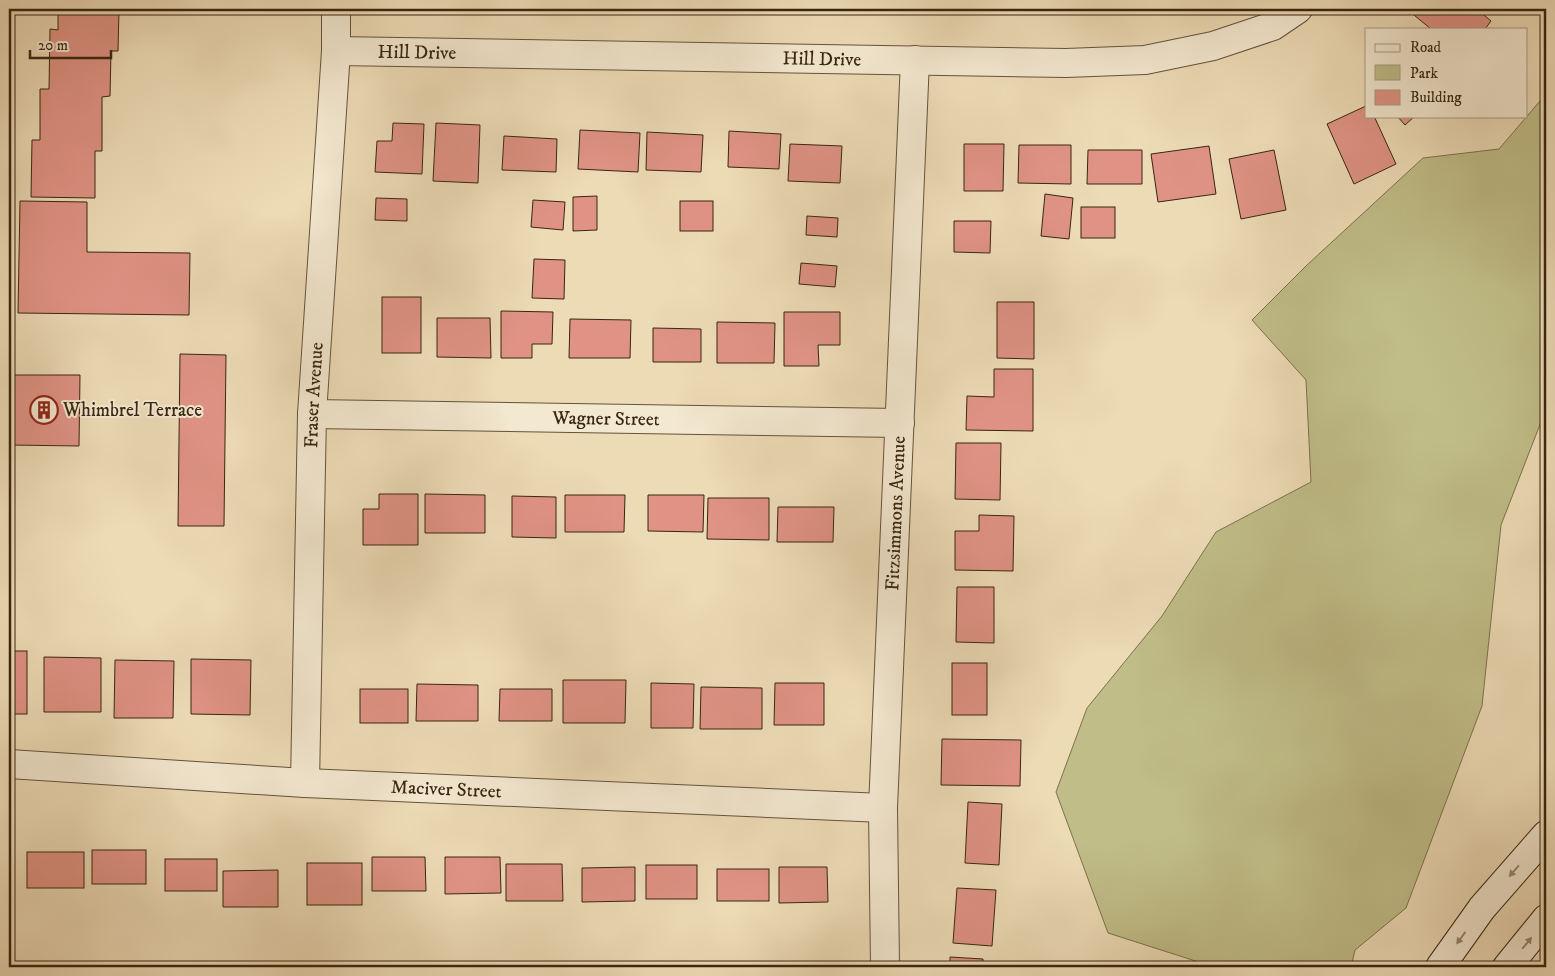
<svg xmlns="http://www.w3.org/2000/svg" width="1555" height="976" font-family="'IM FELL DW Pica',serif">
<style>
.green{fill:#c0bd88;stroke:#7c724c}
.building{fill:#e09385;stroke:#382611}
.lines{fill:none;stroke-linecap:round;stroke-linejoin:round}
.street-casing{stroke:#65533a;stroke-width:30}
.secondary-casing{stroke:#382611;stroke-width:30}
.street{stroke:#f3e8d0;stroke-width:28}
.secondary{stroke:#f3e8d0;stroke-width:28}
.oneway{fill:#968770}
.labels{text-anchor:middle;dominant-baseline:central;stroke-width:4;stroke-linejoin:round;paint-order:stroke}
.street-label{font-size:19px;fill:#382611;stroke:#f3e8d0}
.poi-label{font-size:19px;fill:#382611;stroke:#f3e8d0;text-anchor:start}
</style>
<rect width="100%" height="100%" fill="#eddbb6"/>
<filter id="stains"><feTurbulence type="fractalNoise" baseFrequency=".004" numOctaves="4"/><feColorMatrix values="0 0 0 0 .2 0 0 0 0 .09 0 0 0 0 .02 0 0 0 .5 -.17"/></filter>
<radialGradient id="worn" r=".72"><stop offset=".6" stop-color="#630" stop-opacity="0"/><stop offset="1" stop-color="#630" stop-opacity=".3"/></radialGradient>
<polygon class="green" points="1546,94 1546,409 1501,525 1482,706 1406,908 1355,950 1351,967 1210,967 1208,965 1108,933 1056,792 1087,708 1162,616 1216,532 1311,482 1306,380 1252,320 1307,265 1423,158 1499,149"/>
<g class="building">
<polygon points="58,9 119,9 118,51 111,51 110,96 102,97 102,151 95,151 95,198 31,197 32,140 40,140 40,89 49,89 50,29 58,30"/>
<polygon points="1411,9 1477,9 1491,21 1485,29 1431,29 1409,11"/>
<polygon points="1366,106 1366,116 1374,116 1396,164 1354,184 1327,124"/>
<polygon points="1397,116 1415,116 1405,125"/>
<polygon points="393,123 424,124 422,174 375,172 377,141 392,141"/>
<polygon points="436,123 480,125 478,183 433,181"/>
<polygon points="580,130 640,133 638,172 578,169"/>
<polygon points="729,131 781,134 779,169 728,167"/>
<polygon points="647,132 703,135 701,172 646,170"/>
<polygon points="504,136 557,139 556,172 502,170"/>
<polygon points="790,144 842,146 840,183 788,181"/>
<polygon points="964,144 1004,144 1003,191 964,191"/>
<polygon points="1019,145 1071,145 1071,184 1018,183"/>
<polygon points="1209,146 1216,194 1158,202 1151,154"/>
<polygon points="1088,150 1142,150 1142,184 1087,184"/>
<polygon points="1274,150 1286,210 1241,219 1229,159"/>
<polygon points="1045,194 1073,198 1069,239 1041,236"/>
<polygon points="597,196 597,230 573,231 573,197"/>
<polygon points="376,198 407,199 407,221 375,220"/>
<polygon points="533,200 565,202 563,230 531,227"/>
<polygon points="20,201 87,202 87,252 190,253 189,315 18,313"/>
<rect x="680" y="201" width="33" height="30"/>
<rect x="1081" y="207" width="34" height="31"/>
<polygon points="807,216 838,218 837,237 806,235"/>
<polygon points="954,221 991,221 990,253 954,252"/>
<polygon points="534,259 565,260 564,299 532,298"/>
<polygon points="801,263 837,266 835,287 799,284"/>
<rect x="382" y="297" width="39" height="56"/>
<polygon points="997,302 1034,302 1034,359 997,358"/>
<polygon points="501,311 553,312 552,344 532,344 532,358 501,358"/>
<polygon points="784,312 840,312 840,345 818,345 819,366 784,366"/>
<polygon points="437,318 490,318 491,358 437,357"/>
<polygon points="570,319 631,320 630,358 569,358"/>
<polygon points="717,322 775,323 774,363 717,363"/>
<polygon points="653,328 701,329 701,362 653,362"/>
<polygon points="180,354 226,355 224,526 178,526"/>
<polygon points="994,369 1033,369 1033,431 966,430 967,396 994,397"/>
<polygon points="9,375 80,375 79,446 9,445"/>
<polygon points="956,443 1001,443 1000,500 955,499"/>
<polygon points="379,494 418,494 418,545 363,545 363,509 379,509"/>
<polygon points="425,494 485,495 485,533 425,533"/>
<polygon points="565,495 625,495 624,532 565,532"/>
<polygon points="648,495 704,495 703,532 648,531"/>
<polygon points="512,496 556,497 556,538 512,537"/>
<polygon points="708,498 769,498 769,540 707,539"/>
<polygon points="778,507 834,507 833,542 777,542"/>
<polygon points="979,515 1014,516 1013,571 955,570 955,531 979,531"/>
<polygon points="957,587 994,587 994,643 956,642"/>
<rect x="9" y="651" width="18" height="63"/>
<polygon points="44,657 101,658 101,712 44,712"/>
<polygon points="191,659 251,660 250,715 191,714"/>
<polygon points="115,660 174,661 173,718 114,718"/>
<rect x="952" y="663" width="35" height="52"/>
<polygon points="563,680 626,680 625,723 563,723"/>
<polygon points="651,683 694,684 693,728 651,728"/>
<polygon points="775,683 824,683 824,725 774,725"/>
<polygon points="417,684 478,685 478,721 416,721"/>
<polygon points="701,687 762,688 762,729 700,729"/>
<rect x="360" y="689" width="48" height="34"/>
<polygon points="500,689 552,689 552,721 499,721"/>
<polygon points="942,739 1021,740 1020,786 941,785"/>
<polygon points="968,802 1002,804 999,865 965,863"/>
<rect x="9" y="847" width="2" height="34"/>
<rect x="92" y="850" width="54" height="34"/>
<rect x="27" y="852" width="57" height="36"/>
<polygon points="372,857 425,857 426,891 372,891"/>
<polygon points="445,857 500,857 501,893 445,894"/>
<rect x="165" y="859" width="52" height="32"/>
<rect x="307" y="863" width="55" height="42"/>
<polygon points="506,864 562,864 563,901 506,901"/>
<rect x="646" y="865" width="51" height="34"/>
<polygon points="635,867 635,901 582,902 582,868"/>
<polygon points="779,867 827,867 828,902 779,903"/>
<rect x="717" y="869" width="52" height="32"/>
<polygon points="278,870 278,907 223,907 223,871"/>
<polygon points="957,888 996,890 992,946 953,943"/>
<polygon points="950,957 983,959 983,967 950,967"/>
</g>
<g class="lines">
<defs>
<g id="street">
<path id="s1" d="M 336,51 L 1066,63 L 1145,60 L 1213,46 L 1273,26 L 1298,9"/>
<path id="s2" d="M 312,414 L 900,423"/>
<path id="s3" d="M 9,764 L 305,783 L 883,808"/>
<path id="s4" d="M 305,783 L 312,414 L 336,51 L 336,9"/>
<path id="s5" d="M 885,967 L 883,808 L 915,60"/>
</g>
<g id="secondary">
<polyline points="1440,967 1482,908 1546,835"/>
<polyline points="1507,967 1546,919"/>
</g>
</defs>
<use href="#street" class="street-casing"/>
<use href="#secondary" class="secondary-casing"/>
<use href="#street" class="street"/>
<use href="#secondary" class="secondary"/>
</g>
<defs><path id="oneway-solid" d="M-6-.8H1V-3.2L6.5 0L1 3.2V.8H-6Z" transform="scale(1.25)"/></defs>
<g class="oneway">
<use href="#oneway-solid" transform="translate(1514 871) rotate(131)"/>
<use href="#oneway-solid" transform="translate(1461 938) rotate(126)"/>
<use href="#oneway-solid" transform="translate(1527 943) rotate(-51)"/>
</g>
<defs>
<symbol id="building-ring" viewBox="-11 -11 22 22"><circle r="9.5" fill="#f3e8d0" stroke="#8f2418" stroke-width="1.5"/><path d="M-4-6H4V6H1V3H-1V6H-4ZM-2.5-4.3h1.7v1.8h-1.7ZM.8-4.3h1.7v1.8H.8ZM-2.5-1h1.7V.8h-1.7ZM.8-1h1.7V.8H.8Z" fill="#8f2418"/></symbol>
</defs>
<g fill-rule="evenodd">
<use href="#building-ring" x="28" y="394" width="32" height="32"/>
</g>
<g class="labels">
<g class="street-label">
<text stroke="none"><textPath href="#s1" startOffset="81">Hill Drive</textPath></text>
<text stroke="none"><textPath href="#s1" startOffset="486">Hill Drive</textPath></text>
<text stroke="none"><textPath href="#s4" startOffset="388">Fraser Avenue</textPath></text>
<text stroke="none"><textPath href="#s2" startOffset="294">Wagner Street</textPath></text>
<text stroke="none"><textPath href="#s5" startOffset="454">Fitzsimmons Avenue</textPath></text>
<text stroke="none"><textPath href="#s3" startOffset="438">Maciver Street</textPath></text>
</g>
<g class="poi-label">
<text x="63" y="410">Whimbrel Terrace</text>
</g>
</g>
<rect width="1555" height="976" fill="none" stroke="#eddbb6" stroke-width="30"/>
<rect x="10" y="10" width="1535" height="956" fill="none" stroke="#382611" stroke-width="2.5"/>
<rect x="15" y="15" width="1525" height="946" fill="none" stroke="#382611"/>
<rect x="1365" y="28" width="162" height="90" fill="#f3e8d0" stroke="#a89a84"/>
<rect x="1375" y="44" width="25" height="8" fill="#f3e8d0" stroke="#a89a84"/>
<text x="1410" y="52" font-size="15" fill="#382611">Road</text>
<rect x="1375" y="65" width="25" height="15" fill="#c0bd88" stroke="#a89a84"/>
<text x="1410" y="78" font-size="15" fill="#382611">Park</text>
<rect x="1375" y="90" width="25" height="15" fill="#e09385" stroke="#a89a84"/>
<text x="1410" y="102" font-size="15" fill="#382611">Building</text>
<path d="M30 50v8h81v-8" fill="none" stroke="#382611" stroke-width="2.5"/>
<text x="38" y="50" font-size="15" fill="#382611" stroke="#f3e8d0" stroke-width="4" paint-order="stroke">20 m</text>
<rect width="100%" height="100%" filter="url(#stains)"/>
<rect width="100%" height="100%" fill="url(#worn)"/>
</svg>
